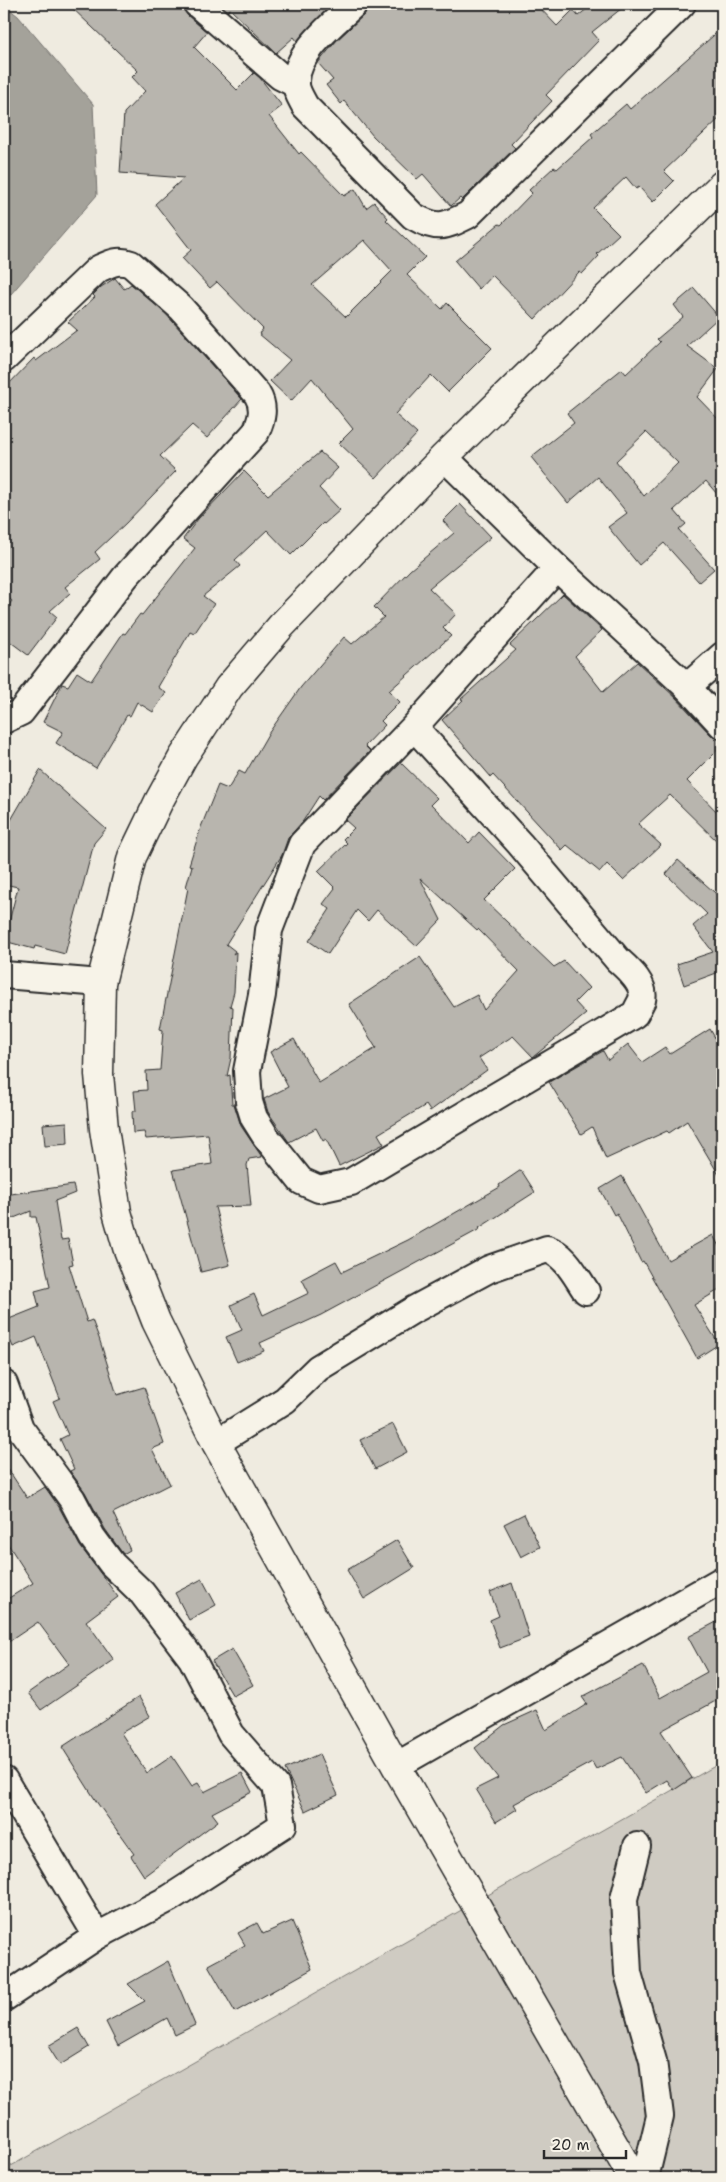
<svg xmlns="http://www.w3.org/2000/svg" width="726" height="2182" font-family="'Shantell Sans',sans-serif">
<style>
.green{fill:#cfcbc2;stroke:#7d7b76}
.water{fill:#a4a29a;stroke:#74726e}
.building{fill:#b8b5ae;stroke:#2b2b2b;fill-rule:evenodd}
.lines{fill:none;stroke-linecap:round;stroke-linejoin:round}
.street-casing{stroke:#2b2b2b;stroke-width:30}
.secondary-casing{stroke:#2b2b2b;stroke-width:31}
.street{stroke:#f7f3e8;stroke-width:26}
.secondary{stroke:#f7f3e8;stroke-width:28}
</style>
<rect width="100%" height="100%" fill="#efebe0"/>
<filter id="ink" filterUnits="userSpaceOnUse"><feTurbulence type="fractalNoise" baseFrequency=".02" numOctaves="2"/><feDisplacementMap in="SourceGraphic" scale="10" xChannelSelector="R" yChannelSelector="G"/><feConvolveMatrix kernelMatrix="1 2 1 2 8 2 1 2 1" color-interpolation-filters="sRGB"/></filter>
<g filter="url(#ink)">
<polygon class="green" points="722,1762 722,2178 4,2178 4,2170"/>
<polygon class="water" points="4,5 18,16 93,104 97,195 4,302"/>
<g class="building">
<path d="M 68,4 L 182,4 L 187,15 L 207,32 L 194,47 L 237,90 L 254,73 L 260,78 L 282,106 L 269,116 L 299,154 L 301,152 L 344,196 L 355,189 L 366,208 L 374,202 L 388,218 L 386,220 L 425,257 L 407,275 L 442,309 L 447,303 L 492,348 L 448,392 L 431,375 L 395,414 L 417,434 L 376,478 L 339,443 L 353,429 L 312,378 L 291,401 L 270,381 L 290,360 L 259,334 L 263,329 L 217,282 L 210,288 L 182,258 L 191,250 L 155,204 L 184,178 L 120,173 L 124,113 L 145,91 L 132,77 L 138,71 ZM 364,240 L 392,271 L 346,317 L 312,285 Z"/>
<polygon points="220,4 332,4 297,41 294,37 276,53 230,9 228,11"/>
<polygon points="369,4 536,4 557,26 573,10 578,16 593,4 627,4 592,32 599,40 546,95 552,101 511,144 515,148 462,200 460,198 451,206 423,174 417,179 373,136 344,101 341,104 326,85 333,80 318,63 337,40 364,15"/>
<polygon points="722,28 722,116 664,171 674,181 653,202 639,187 636,189 626,177 593,208 619,234 597,254 599,256 582,274 579,272 535,319 492,275 479,289 455,261 499,224 501,225 532,193 529,190 554,167 557,169 593,137 591,134 626,104 630,109"/>
<polygon points="115,278 124,289 131,284 165,313 242,399 207,438 192,425 160,456 176,471 126,523 95,552 100,559 65,587 70,593 50,611 57,617 28,655 4,637 4,611 12,601 4,593 4,389 34,358 36,361 77,330 68,322 95,297 93,295 101,287"/>
<path d="M 694,288 L 719,317 L 687,346 L 718,369 L 697,397 L 722,423 L 722,500 L 706,481 L 674,510 L 686,524 L 679,530 L 714,569 L 699,582 L 664,543 L 639,565 L 608,527 L 627,513 L 598,477 L 568,503 L 531,457 L 574,423 L 567,413 L 622,369 L 626,374 L 660,342 L 657,339 L 683,317 L 674,305 ZM 646,432 L 678,463 L 644,496 L 616,461 Z"/>
<polygon points="320,452 338,468 319,488 340,510 324,524 323,523 291,555 267,530 235,560 240,566 203,596 214,604 194,634 190,632 158,687 166,693 153,712 137,702 130,716 127,715 96,768 56,743 63,732 43,722 62,684 68,686 77,672 91,681 123,633 125,634 140,614 142,615 195,548 183,539 198,519 244,471 268,495"/>
<polygon points="460,504 491,537 429,588 456,614 443,628 451,636 389,691 400,702 381,721 385,725 365,746 370,751 323,800 319,796 303,821 288,838 282,855 226,944 235,951 233,954 236,952 234,992 230,1006 233,1007 231,1058 227,1076 230,1075 232,1104 234,1104 241,1126 262,1157 249,1159 247,1165 251,1206 215,1207 230,1265 201,1272 173,1170 212,1164 208,1134 146,1139 144,1132 133,1133 132,1111 136,1111 134,1091 147,1090 146,1071 160,1070 163,1030 160,1029 188,888 186,887 192,866 189,865 201,827 218,785 228,789 239,771 245,774 268,734 301,687 344,637 352,644 384,617 374,607 410,570 454,533 443,521"/>
<polygon points="563,594 602,630 575,656 603,692 637,662 676,698 711,735 722,740 722,746 687,781 722,817 722,846 670,795 638,824 661,845 623,880 607,864 600,872 567,845 562,850 493,775 491,777 442,720 463,700 461,699 516,650 510,645"/>
<polygon points="401,763 437,798 431,804 469,843 479,832 515,869 484,900 554,967 564,961 589,988 575,1002 586,1014 533,1057 513,1036 479,1058 487,1070 430,1111 426,1105 378,1134 384,1144 339,1166 326,1139 323,1141 316,1128 289,1142 268,1112 264,1099 288,1087 270,1052 294,1039 319,1083 376,1048 349,1004 420,957 454,1007 477,995 484,1010 519,971 478,929 477,930 420,878 441,920 416,946 377,910 368,921 357,910 328,954 309,941 330,909 323,904 335,888 318,871 347,843 343,839 354,828 345,820"/>
<polygon points="40,770 106,829 94,843 65,954 35,946 34,949 4,941 18,887 4,884 4,832"/>
<polygon points="678,860 722,899 722,971 684,985 677,964 713,952 693,926 707,914 666,874"/>
<polygon points="710,1029 722,1050 722,1180 687,1121 669,1133 667,1131 606,1159 592,1127 581,1134 549,1082 603,1051 608,1060 628,1044 642,1062 665,1047 670,1054"/>
<polygon points="67,1122 68,1144 45,1146 43,1124"/>
<polygon points="521,1170 535,1192 479,1228 480,1229 321,1315 260,1343 264,1351 237,1362 226,1337 242,1330 231,1305 254,1294 263,1315 309,1293 302,1279 336,1261 342,1272 408,1240 500,1187 499,1185"/>
<polygon points="622,1176 668,1260 713,1235 722,1252 722,1288 694,1305 719,1344 697,1358 643,1261 641,1262 617,1213 614,1215 600,1189"/>
<polygon points="73,1185 75,1193 55,1201 61,1240 68,1239 73,1264 69,1265 87,1322 92,1320 99,1338 117,1395 144,1387 164,1444 152,1449 170,1484 113,1513 130,1550 123,1554 105,1529 85,1492 70,1471 74,1469 60,1439 68,1435 53,1401 60,1398 36,1337 13,1347 4,1325 4,1321 39,1307 35,1291 50,1287 36,1217 31,1217 31,1211 4,1222 4,1195"/>
<polygon points="393,1424 407,1452 375,1469 360,1440"/>
<polygon points="4,1463 27,1498 45,1487 59,1507 80,1546 118,1597 86,1621 114,1660 41,1710 28,1693 69,1664 38,1622 4,1645 4,1601 33,1583 4,1538"/>
<polygon points="524,1514 540,1547 521,1557 504,1524"/>
<polygon points="397,1540 414,1568 364,1599 347,1570"/>
<polygon points="202,1579 216,1605 189,1620 175,1593"/>
<polygon points="512,1583 529,1637 500,1648 490,1620 499,1616 490,1592"/>
<polygon points="722,1619 722,1700 721,1698 661,1731 692,1778 674,1790 667,1780 646,1793 622,1757 596,1769 592,1762 514,1804 517,1809 496,1822 476,1789 498,1778 475,1748 504,1725 537,1710 546,1730 587,1704 582,1697 643,1665 660,1698 707,1672 688,1637"/>
<polygon points="232,1649 253,1685 233,1696 212,1661"/>
<polygon points="139,1697 150,1716 121,1733 147,1773 172,1756 192,1786 198,1783 204,1792 242,1773 252,1792 212,1813 218,1821 144,1876 131,1856 134,1854 98,1804 62,1747"/>
<polygon points="319,1754 338,1795 305,1811 285,1769"/>
<polygon points="292,1921 312,1969 235,2012 208,1965 245,1945 238,1933 257,1923 263,1934"/>
<polygon points="168,1961 195,2025 175,2035 167,2018 118,2046 106,2022 145,2001 128,1984"/>
<polygon points="78,2028 89,2047 60,2065 48,2046"/>
</g>
<g class="lines">
<defs>
<g id="street">
<polyline points="197,4 280,76 296,84"/>
<path d="M 354,4 C 334,23 294,54 296,84 C 296,91 302,100 305,106 L 413,216 C 437,230 444,227 468,215 L 682,4"/>
<path d="M 4,359 L 98,269 C 111,263 118,259 131,264 L 181,308 L 257,394 C 265,407 262,419 256,432 L 126,576 L 21,712 L 4,720"/>
<polyline points="444,457 557,568 687,687 722,725"/>
<polyline points="687,687 722,656"/>
<path d="M 414,727 L 520,844 L 618,960 C 628,969 646,984 642,1000 C 640,1004 637,1009 635,1014 L 351,1182 L 319,1189 L 301,1181 L 266,1137 L 254,1118 L 249,1102 L 247,1071 L 262,995 L 269,930 L 302,844 L 414,727 L 557,568"/>
<polyline points="4,975 101,983"/>
<polyline points="4,1384 20,1428 72,1499 92,1537 112,1564 142,1593 192,1659 231,1734 276,1786 283,1825 170,1898 97,1936 4,1998"/>
<path d="M 216,1443 L 285,1400 L 318,1368 L 413,1310 L 489,1269 L 547,1249 C 566,1255 575,1275 586,1291"/>
<polyline points="396,1766 722,1580"/>
<polyline points="4,1780 97,1936"/>
<polyline points="637,1846 624,1899 628,1973 653,2061 660,2116 645,2178"/>
</g>
<polyline id="secondary" points="633,2178 396,1766 216,1443 156,1321 127,1247 117,1212 104,1129 99,1074 101,983 132,857 159,801 183,757 229,687 282,625 444,457 722,185"/>
</defs>
<use href="#street" class="street-casing"/>
<use href="#secondary" class="secondary-casing"/>
<use href="#street" class="street"/>
<use href="#secondary" class="secondary"/>
</g>
</g>
<rect width="726" height="2182" fill="none" stroke="#f7f3e8" stroke-width="20"/>
<rect x="10" y="10" width="706" height="2162" fill="none" stroke="#2b2b2b" stroke-width="2" filter="url(#ink)"/>
<path d="M544 2150v8h82v-8" fill="none" stroke="#2b2b2b" stroke-width="2.5"/>
<text x="551" y="2150" font-size="15" fill="#2b2b2b" stroke="#f7f3e8" stroke-width="4" paint-order="stroke">20 m</text>
</svg>
